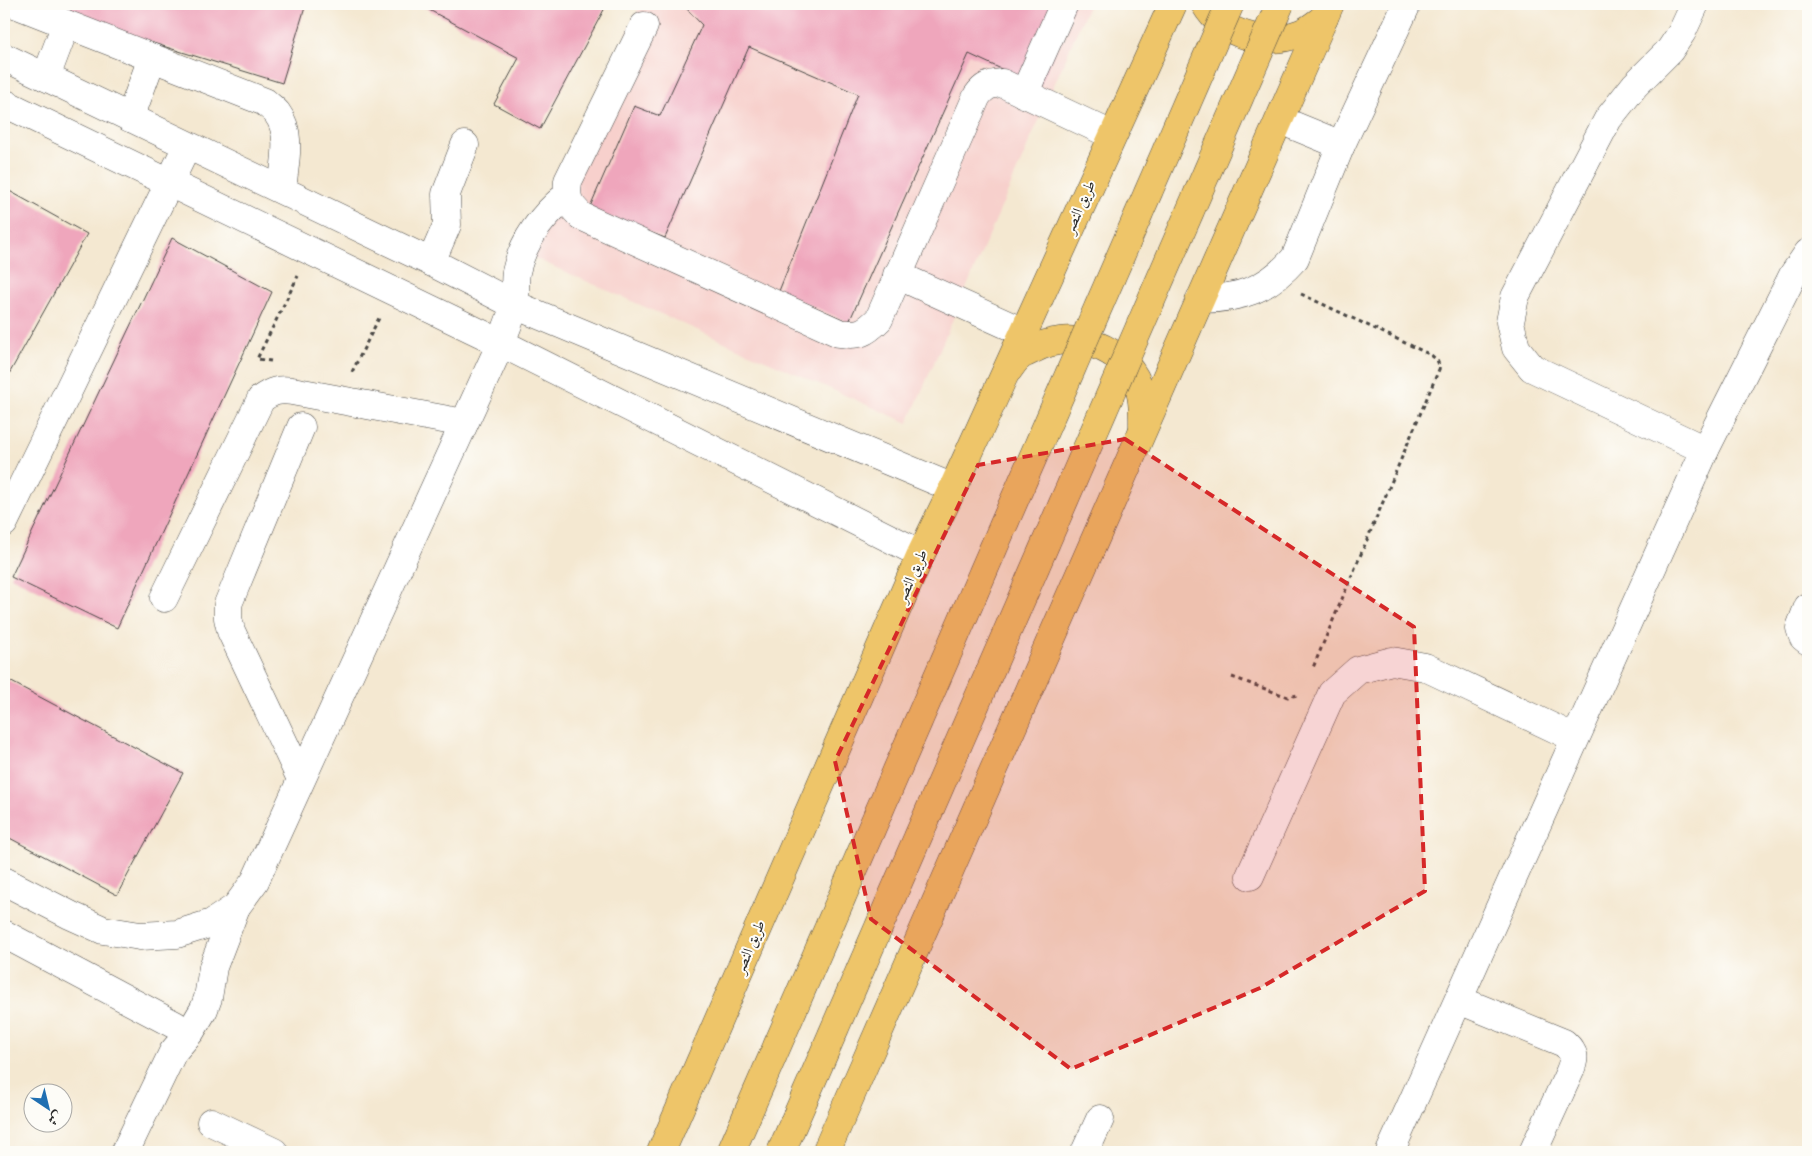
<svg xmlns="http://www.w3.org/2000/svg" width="1812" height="1156" font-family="'Libre Bodoni',Amiri,serif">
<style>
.built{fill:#f7d0cc}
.building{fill:#efa6bc}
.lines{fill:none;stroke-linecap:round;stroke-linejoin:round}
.minor-casing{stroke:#494744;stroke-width:29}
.highway-casing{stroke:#494744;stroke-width:29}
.path{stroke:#494744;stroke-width:3;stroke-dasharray:4 4;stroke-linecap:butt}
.minor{stroke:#fff;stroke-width:28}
.highway{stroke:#eec569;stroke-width:28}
.highway-bridge-casing{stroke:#494744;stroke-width:29;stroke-linecap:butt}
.highway-bridge{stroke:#eec569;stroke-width:28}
.marked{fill:#d62828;fill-opacity:0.2;stroke:#d62828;stroke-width:4;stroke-dasharray:10 6;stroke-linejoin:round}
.labels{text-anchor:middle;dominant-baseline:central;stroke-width:4;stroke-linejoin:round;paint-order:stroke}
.street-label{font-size:15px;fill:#2b2b2b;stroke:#fdfcf7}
</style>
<rect width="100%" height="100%" fill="#fdfcf7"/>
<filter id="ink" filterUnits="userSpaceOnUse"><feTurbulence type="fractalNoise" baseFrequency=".02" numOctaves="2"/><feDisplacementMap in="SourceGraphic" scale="10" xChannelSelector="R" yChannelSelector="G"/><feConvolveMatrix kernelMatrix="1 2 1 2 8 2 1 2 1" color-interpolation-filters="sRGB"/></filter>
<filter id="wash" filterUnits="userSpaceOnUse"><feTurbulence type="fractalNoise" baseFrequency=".0096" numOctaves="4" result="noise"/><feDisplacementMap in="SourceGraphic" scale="20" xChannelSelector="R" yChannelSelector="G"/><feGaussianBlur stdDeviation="1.12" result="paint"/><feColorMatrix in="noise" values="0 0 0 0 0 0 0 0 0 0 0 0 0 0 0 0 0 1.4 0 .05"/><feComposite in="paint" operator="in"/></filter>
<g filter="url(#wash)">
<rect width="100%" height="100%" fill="#f4e8d1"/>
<polygon class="built" points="641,4 1089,4 908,423 525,254"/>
<g id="blocks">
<g class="building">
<polygon points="56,4 306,4 282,83 53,12"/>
<polygon points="418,4 607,4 540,129 494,104 519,58"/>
<polygon points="687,4 1074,4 1040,87 969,54 849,322 779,291 858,94 749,47 665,238 589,209 634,106 660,116 702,25 685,7"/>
<polygon points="4,188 87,234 4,383"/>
<polygon points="172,238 272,292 117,628 11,577"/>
<polygon points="4,678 183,773 117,895 4,835"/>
</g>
</g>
</g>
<g filter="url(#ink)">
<use href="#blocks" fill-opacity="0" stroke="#494744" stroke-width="1"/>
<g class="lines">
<defs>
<g id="minor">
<path d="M 15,4 L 265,102 C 269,106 274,109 277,113 C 293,134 284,166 282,190"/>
<polyline points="1695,4 1682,32 1670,50 1635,85 1608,119 1515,297 1510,322 1516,348 1532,368 1705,450"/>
<path d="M 644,26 L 568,181 C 566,200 568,203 581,216 L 839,333 C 859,336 865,333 879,319 L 977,96 C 984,86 990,84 1002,83 L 1112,135"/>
<polyline points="4,57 431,262 515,305 953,488"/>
<polyline points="46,77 66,24"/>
<polyline points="1024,94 1064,4"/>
<polyline points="4,103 501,343 921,554"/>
<polyline points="130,118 152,58"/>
<polyline points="1280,120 1341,145"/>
<polyline points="431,262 447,225 446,194 465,145"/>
<polyline points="897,275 1023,332"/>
<path d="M 1200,299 C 1241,299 1268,289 1295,258 L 1341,145 L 1407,4"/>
<polyline points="4,523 187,146"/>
<path d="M 164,598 L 261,399 C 272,391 279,389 292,391 L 464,423"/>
<polyline points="1808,607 1800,628 1803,637 1808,641"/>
<polyline points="301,779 231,631 228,618 228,604 233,592 301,427"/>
<polyline points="1250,876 1332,693 1358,670 1392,661 1425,667 1575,738"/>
<path d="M 4,881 L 70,915 L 103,930 L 140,936 L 177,934 L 212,923 L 236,907 L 255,881 L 501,343 C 505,331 511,319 514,306 C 517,296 514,283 516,272 C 523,240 542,216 566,196"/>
<polyline points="4,934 175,1025"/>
<path d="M 1459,1000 L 1564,1043 C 1576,1054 1575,1057 1570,1071 L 1533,1152"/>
<polyline points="211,1122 274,1152"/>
<polyline points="125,1152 173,1052 191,1031 204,1009 208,998 213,967 236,907"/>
<polyline points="1085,1152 1100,1119"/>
<polyline points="1390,1152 1705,450 1793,275 1808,253"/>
</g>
<g id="highway">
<path d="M 1205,4 C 1224,37 1267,46 1301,33 C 1309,30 1317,23 1324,18"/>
<path d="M 1009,369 C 1012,365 1015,360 1019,357 C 1022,354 1028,352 1032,350 C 1067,330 1115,342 1135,378 C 1143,393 1143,409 1143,426"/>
<polyline points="661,1152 921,554 953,488 1173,4"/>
<polyline points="826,1152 1330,4"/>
</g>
</defs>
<use href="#minor" class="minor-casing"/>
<use href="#highway" class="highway-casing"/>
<g class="path">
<polyline points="1301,294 1431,355 1437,360 1440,367 1312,670"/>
<polyline points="271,361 257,359 298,276"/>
<polyline points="352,372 380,316"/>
<polyline points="1232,677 1288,697 1298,695"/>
</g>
<use href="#minor" class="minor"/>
<use href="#highway" class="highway"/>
<defs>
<g id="highway-bridge">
<polyline points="731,1152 1230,4"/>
<polyline points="781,1152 1280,4"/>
</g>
</defs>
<use href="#highway-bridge" class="highway-bridge-casing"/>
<use href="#highway-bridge" class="highway-bridge"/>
</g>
</g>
<path class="marked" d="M 1125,439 L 1414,627 L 1425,891 L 1260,988 L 1071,1069 L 871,919 L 835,761 L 978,465 Z"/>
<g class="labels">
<g class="street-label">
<text transform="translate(1080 207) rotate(-66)">طريق النصر</text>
<text transform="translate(912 576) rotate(-66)">طريق النصر</text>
<text transform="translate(750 947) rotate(-67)">طريق النصر</text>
</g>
</g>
<rect width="1812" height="1156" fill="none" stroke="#fdfcf7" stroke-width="20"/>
<g transform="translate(48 1108) rotate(145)"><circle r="24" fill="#fdfcf7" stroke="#a9a8a5"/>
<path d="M0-4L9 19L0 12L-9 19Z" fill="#1f6fb2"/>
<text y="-8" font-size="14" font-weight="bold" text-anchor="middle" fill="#2b2b2b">ش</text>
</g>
</svg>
